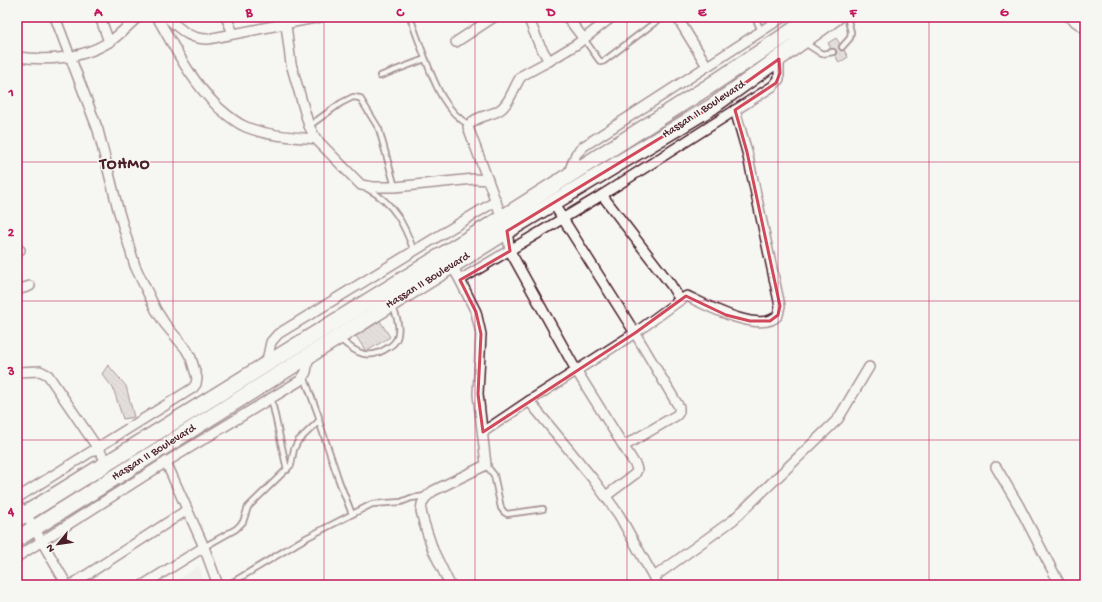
<svg xmlns="http://www.w3.org/2000/svg" width="1102" height="602" font-family="'Gochi Hand',sans-serif">
<style>
.built{fill:#e9e6e3}
.building{fill:url(#building-back-hatch);stroke:#4a1f2b}
.lines{fill:none;stroke-linecap:round;stroke-linejoin:round}
.lane-casing{stroke:#4a1f2b;stroke-width:8}
.street-casing{stroke:#4a1f2b;stroke-width:12}
.secondary-casing{stroke:#4a1f2b;stroke-width:16}
.primary-casing{stroke:#4a1f2b;stroke-width:18}
.lane{stroke:#f6f6f2;stroke-width:4.5}
.street{stroke:#f6f6f2;stroke-width:9}
.secondary{stroke:#f6f6f2;stroke-width:13}
.primary{stroke:#f6f6f2;stroke-width:15}
.marked{fill:none;stroke:#d1495b;stroke-width:3;stroke-linejoin:round}
.grid{fill:none;stroke:#c2185b;stroke-width:1;stroke-opacity:0.55}
.labels{text-anchor:middle;dominant-baseline:central;stroke-width:3;stroke-linejoin:round;paint-order:stroke}
.street-label{font-size:12px;fill:#4a1f2b;stroke:#f6f6f2}
.district-label{font-size:16px;font-weight:bold;letter-spacing:1px;fill:#4a1f2b;stroke:#f6f6f2}
.neatline{fill:none;stroke:#c2185b;stroke-width:1.5}
.grid-label{font-size:13px;text-anchor:middle;font-weight:bold;fill:#c2185b}
</style>
<defs>
<pattern id="building-back-hatch" width="6" height="6" patternUnits="userSpaceOnUse"><rect width="6" height="6" fill="#ccc1c0"/><path d="M-1 5l2 2M0 0l6 6M5-1l2 2" fill="none" stroke="#b1a5a5"/></pattern>
</defs>
<rect width="100%" height="100%" fill="#f6f6f2"/>
<filter id="ink" filterUnits="userSpaceOnUse"><feTurbulence type="fractalNoise" baseFrequency=".025" numOctaves="2"/><feDisplacementMap in="SourceGraphic" scale="8" xChannelSelector="R" yChannelSelector="G"/><feConvolveMatrix kernelMatrix="1 2 1 2 8 2 1 2 1" color-interpolation-filters="sRGB"/></filter>
<g filter="url(#ink)">
<polygon class="built" points="199,566 205,585 169,585"/>
<g class="building">
<polygon points="836,38 840,44 839,49 841,51 844,50 848,57 839,63 835,55 837,53 836,50 831,49 828,43"/>
<polygon points="380,321 390,337 367,351 365,350 356,336"/>
<polygon points="108,365 126,386 134,417 123,419 113,388 102,374"/>
</g>
<g class="lines">
<defs>
<g id="lane">
<path d="M 410,17 C 415,31 420,45 425,58 C 435,84 444,110 469,125"/>
<polyline points="755,17 761,31"/>
<polyline points="584,39 599,60 601,62 604,61 662,17"/>
<polyline points="805,43 822,54 833,52"/>
<polyline points="842,47 850,38 851,32 847,17"/>
<polyline points="380,76 425,59"/>
<polyline points="309,126 341,103 353,97 360,98 379,129 395,187"/>
<path d="M 368,189 C 394,203 404,224 414,251"/>
<path d="M 340,339 C 357,354 369,361 389,347 C 394,344 397,340 398,335 C 400,324 396,315 392,305"/>
<polyline points="271,397 287,470"/>
<polyline points="319,421 339,481 352,514"/>
<polyline points="486,465 494,475 501,508 504,512 507,514 543,509"/>
<polyline points="204,547 236,529 243,522 248,507 291,465 294,449 298,441 319,421 319,417 304,376"/>
<polyline points="228,585 304,539 372,504 401,502 411,498 426,496"/>
</g>
<g id="street">
<polyline points="100,17 109,42"/>
<path d="M 157,17 C 176,50 191,81 219,108 C 227,115 236,123 246,127 C 268,136 292,137 316,139"/>
<path d="M 166,17 C 181,29 188,39 208,39 L 320,17"/>
<polyline points="226,17 233,33"/>
<polyline points="285,17 291,64 309,126 316,139 361,185 373,187 395,187 474,179 488,180"/>
<path d="M 528,17 L 539,44 L 549,61 L 523,75 L 520,78 C 513,89 509,105 498,111 C 488,116 473,117 468,127 L 502,218 L 507,231 L 510,251 L 576,370 L 636,466 L 637,470 L 635,474 L 606,496"/>
<polyline points="567,17 584,39"/>
<polyline points="677,17 707,66"/>
<polyline points="456,42 494,17"/>
<path d="M 17,57 C 49,61 84,59 112,40 C 121,33 129,25 138,17"/>
<polyline points="549,61 577,44 612,17"/>
<polyline points="568,175 576,154 584,146 783,17"/>
<polyline points="602,195 671,285 680,300 635,333 529,401 593,479 619,515 658,585"/>
<polyline points="553,203 635,333 679,407 679,412 677,415 624,446"/>
<polyline points="17,251 20,250"/>
<polyline points="460,280 602,195 773,86 779,79 779,59"/>
<polyline points="17,290 30,286"/>
<path d="M 680,300 L 687,296 C 706,305 761,335 778,315 L 780,306 L 747,152 L 735,110"/>
<polyline points="266,365 271,342 278,334 496,201"/>
<polyline points="17,372 40,371 48,375 107,462"/>
<polyline points="483,432 529,401"/>
<polyline points="166,462 204,547 218,585"/>
<polyline points="996,467 1019,506 1060,585"/>
<polyline points="17,498 193,388 196,384 197,378 191,358 186,349 165,324 156,310 135,266 118,209 98,130 55,17"/>
<polyline points="17,505 26,514 67,585"/>
<polyline points="17,557 166,462 301,380 306,372 309,355"/>
<polyline points="654,577 733,520 838,419 869,367"/>
<polyline points="71,585 187,510"/>
<polyline points="143,585 204,547"/>
<polyline points="450,585 433,550 424,523 421,511 422,504 425,498 433,491 486,465 478,394 481,334 476,312 460,280 452,266"/>
</g>
<polyline id="secondary" points="1072,17 1085,26"/>
<g id="primary">
<polyline points="17,519 502,218 708,87 813,17"/>
<polyline points="17,539 507,231 713,106 836,17"/>
</g>
</defs>
<use href="#lane" class="lane-casing"/>
<use href="#street" class="street-casing"/>
<use href="#secondary" class="secondary-casing"/>
<use href="#primary" class="primary-casing"/>
<use href="#lane" class="lane"/>
<use href="#street" class="street"/>
<use href="#secondary" class="secondary"/>
<use href="#primary" class="primary"/>
</g>
</g>
<path d="M0 0H1102V602H0ZM 779,59 L 780,73 L 776,83 L 735,110 L 747,152 L 780,306 L 778,315 L 770,321 L 750,321 L 726,315 L 686,296 L 635,333 L 483,432 L 478,394 L 481,334 L 476,312 L 460,280 L 510,251 L 507,231 L 713,106 Z" fill="#f6f6f2" fill-opacity=".55" fill-rule="evenodd"/>
<path class="marked" d="M 779,59 L 780,73 L 776,83 L 735,110 L 747,152 L 780,306 L 778,315 L 770,321 L 750,321 L 726,315 L 686,296 L 635,333 L 483,432 L 478,394 L 481,334 L 476,312 L 460,280 L 510,251 L 507,231 L 713,106 Z"/>
<path class="grid" d="M 173,17 L 173,585M 324,17 L 324,585M 475,17 L 475,585M 627,17 L 627,585M 778,17 L 778,585M 929,17 L 929,585M 17,162 L 1085,162M 17,301 L 1085,301M 17,440 L 1085,440"/>
<g class="labels">
<g class="street-label">
<text transform="translate(704 110) rotate(-33)">Hassan II Boulevard</text>
<text transform="translate(428 281) rotate(-32)">Hassan II Boulevard</text>
<text transform="translate(154 453) rotate(-32)">Hassan II Boulevard</text>
</g>
<g class="district-label">
<text x="125" y="165">TOHMO</text>
</g>
</g>
<rect width="1102" height="602" fill="none" stroke="#f6f6f2" stroke-width="44"/>
<g transform="translate(58 544) rotate(241)" stroke="#f6f6f2" stroke-width="3" paint-order="stroke">
<path d="M0-3L7 15L0 10L-7 15Z" fill="#4a1f2b"/>
<text y="-6" font-size="11" font-weight="bold" text-anchor="middle" fill="#4a1f2b">N</text>
</g>
<rect x="22" y="22" width="1058" height="558" class="neatline"/>
<g class="grid-label">
<text x="98" y="16">A</text>
<text x="249" y="16">B</text>
<text x="400" y="16">C</text>
<text x="551" y="16">D</text>
<text x="702" y="16">E</text>
<text x="853" y="16">F</text>
<text x="1004" y="16">G</text>
<text x="11" y="96">1</text>
<text x="11" y="236">2</text>
<text x="11" y="375">3</text>
<text x="11" y="515">4</text>
</g>
</svg>
